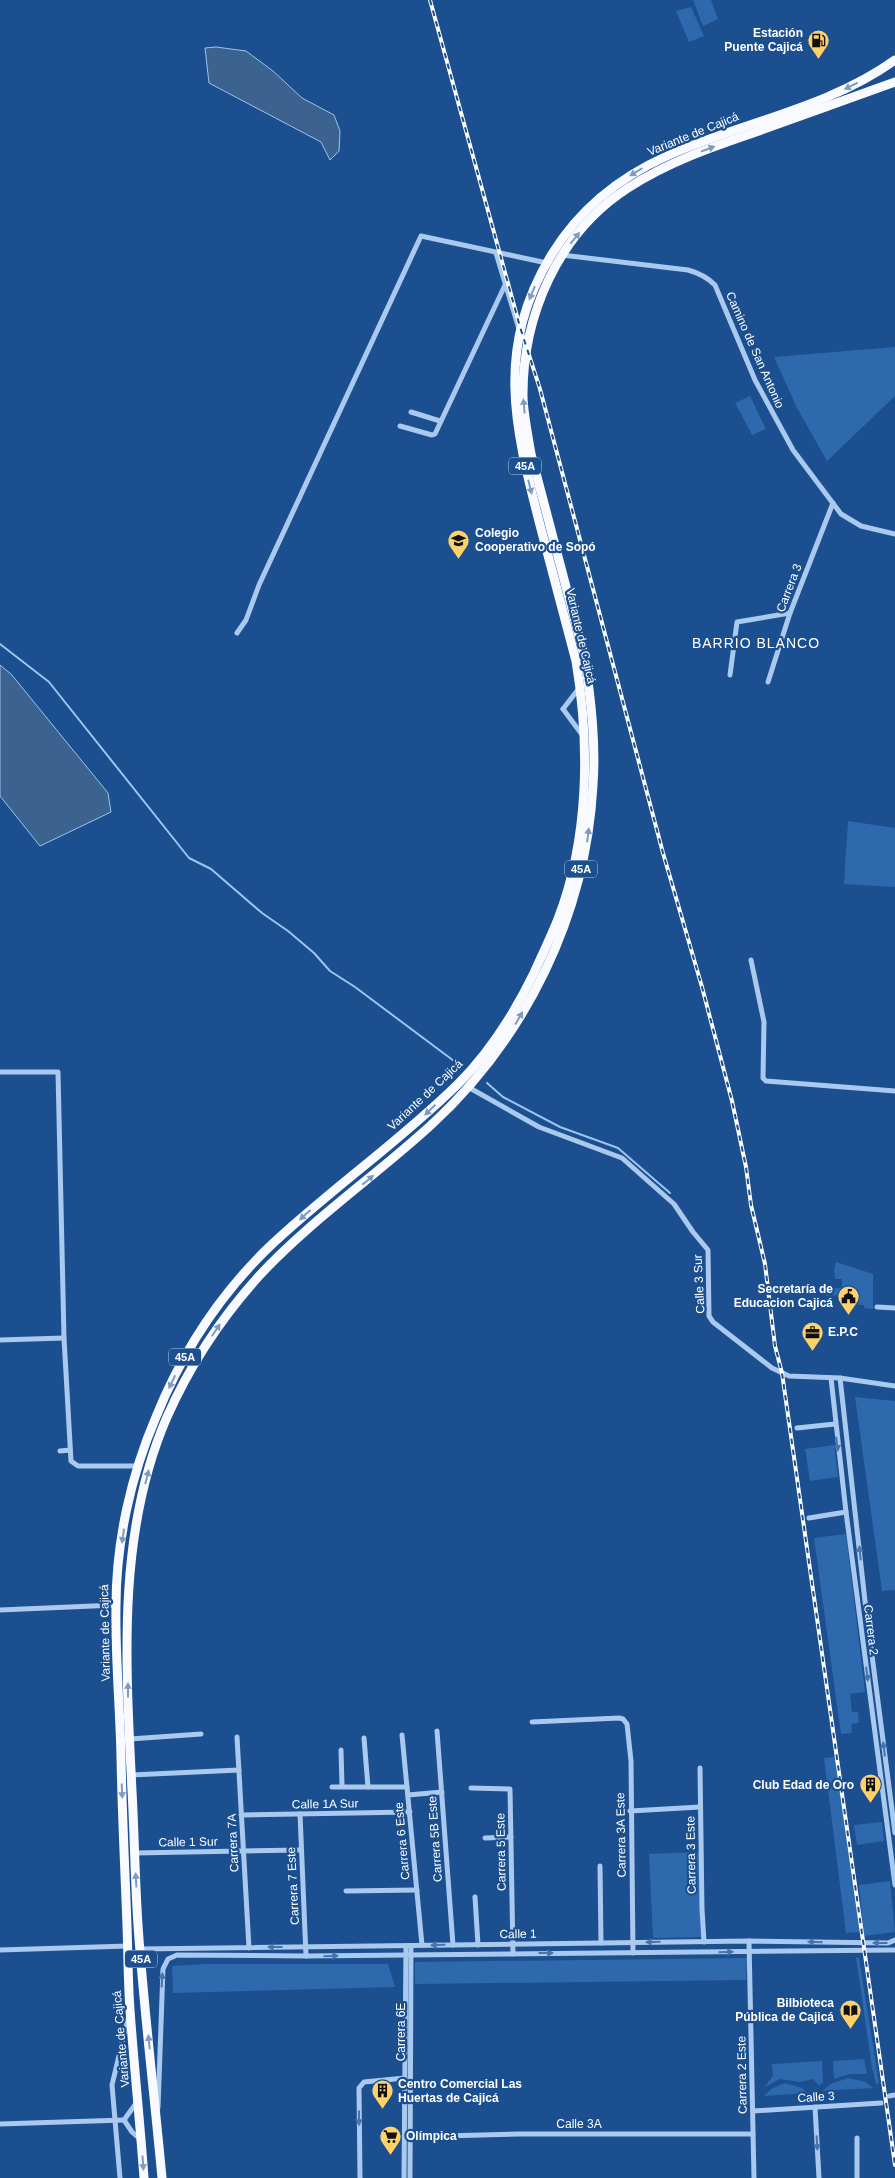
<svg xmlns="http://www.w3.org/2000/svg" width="895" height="2178" font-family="Arial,sans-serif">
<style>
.green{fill:#2e69ad}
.water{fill:#3c6290;stroke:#9cc4f0}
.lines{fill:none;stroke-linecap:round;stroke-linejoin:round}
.stream{stroke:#9cc4f0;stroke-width:2}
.minor{stroke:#a9c9ee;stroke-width:5}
.trunk{stroke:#f8faff;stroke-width:9}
.rail-casing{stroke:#fff;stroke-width:4}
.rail{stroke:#1b4f8f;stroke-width:2;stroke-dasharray:5.5;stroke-linecap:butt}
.oneway{fill:#7e9cc1}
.oneway2{fill:#4674ac}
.labels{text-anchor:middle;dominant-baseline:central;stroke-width:4.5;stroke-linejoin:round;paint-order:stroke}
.shield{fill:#1b4f8f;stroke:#bbcadd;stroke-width:1}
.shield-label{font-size:11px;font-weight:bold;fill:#fff}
.poi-label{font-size:12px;font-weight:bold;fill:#fff;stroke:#1b4f8f;text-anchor:end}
.street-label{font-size:12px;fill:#fff;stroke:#1b4f8f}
.neighbourhood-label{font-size:14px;letter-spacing:1px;fill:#fff;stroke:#1b4f8f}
</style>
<rect width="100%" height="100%" fill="#1b4f8f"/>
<g class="green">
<polygon points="693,0 711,0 718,19 703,26"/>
<polygon points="691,7 704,36 689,42 676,11"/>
<polygon points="895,347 895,396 827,461 797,408 774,357"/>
<polygon points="750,396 766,429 752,435 735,403"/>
<polygon points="848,821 895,828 895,887 844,884"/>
<polygon points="836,1262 873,1274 873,1309 864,1308 864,1305 859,1305 858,1302 852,1302 851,1298 847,1299 846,1294 826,1296 827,1289 842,1288 842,1279 835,1279 834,1269"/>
<polygon points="855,1397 895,1401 895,1590 882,1591"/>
<polygon points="834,1445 838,1477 810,1481 805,1449"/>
<polygon points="846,1534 865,1692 850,1694 852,1712 858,1712 859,1723 851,1724 852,1733 841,1734 814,1538"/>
<polygon points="835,1757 860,1932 846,1933 824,1758"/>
<polygon points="882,1822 884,1841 857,1845 854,1825"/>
<polygon points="699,1852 701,1937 653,1938 649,1854"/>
<polygon points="890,1881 895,1932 864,1936 859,1885"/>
<polygon points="856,1957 859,1958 879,2083 876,2084 872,2068"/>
<polygon points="747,1958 746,1980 415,1984 415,1962"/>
<polygon points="205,1964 388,1964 395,1987 173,1993 172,1966"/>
<polygon points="864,2059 867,2074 850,2074 834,2079 833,2061"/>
<polygon points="822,2061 823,2083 819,2085 813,2079 800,2082 780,2079 765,2087 773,2075 772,2064"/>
<polygon points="848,2078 866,2082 873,2088 822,2091 831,2084"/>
<polygon points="785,2083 802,2088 807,2093 764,2096 771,2089"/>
</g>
<g class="water">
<polygon points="216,47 246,51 273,71 302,98 334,115 340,131 339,151 330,160 321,142 209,83 205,48"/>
<polygon points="0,665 11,674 108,793 111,812 40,846 0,796"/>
</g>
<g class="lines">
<g class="stream">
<polyline points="0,644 49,682 189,858 211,869 262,913 288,931 314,953 330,971 355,987 462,1067"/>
<polyline points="487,1083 503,1097 560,1127 618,1148 670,1193"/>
</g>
<g class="minor">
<polyline points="496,253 519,329"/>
<path d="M 562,255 L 688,270 C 699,273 707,277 715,285 L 755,380 L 793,450 L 841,514 L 861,526 L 895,534"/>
<polyline points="411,412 440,421"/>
<polyline points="400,426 432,435 435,434 506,283"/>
<polyline points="237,633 246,620 259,585 421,236 547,263"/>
<polyline points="730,675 737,622 790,613"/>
<polyline points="768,682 790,613 833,503"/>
<polyline points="563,709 583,736"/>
<polyline points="563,709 580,687"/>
<polyline points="751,960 764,1022 763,1078 766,1081 895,1091"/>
<polyline points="0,1072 58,1072 64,1338 71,1461 78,1466 138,1466"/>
<polyline points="468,1087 539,1127 622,1158 674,1204 693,1232 708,1250 709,1316 713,1322 772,1368 789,1376 840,1378 895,1386"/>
<polyline points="877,1307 895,1308"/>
<polyline points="0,1340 64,1338"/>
<polyline points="831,1378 846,1512 895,1885"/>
<polyline points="840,1378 865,1601 895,1833"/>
<polyline points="797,1428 835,1424"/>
<polyline points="60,1451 70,1450"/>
<polyline points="809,1518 846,1512"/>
<polyline points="0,1610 116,1605"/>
<polyline points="532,1722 619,1718 623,1719 627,1724 631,1761 633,1953"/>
<polyline points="437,1731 453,1945"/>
<polyline points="402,1735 422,1945"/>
<polyline points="237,1737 249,1948"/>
<polyline points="364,1738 368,1787"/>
<polyline points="130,1739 201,1734"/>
<polyline points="341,1750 342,1785"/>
<polyline points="700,1768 702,1909 704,1942"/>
<polyline points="131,1775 239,1770"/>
<polyline points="332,1787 407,1787"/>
<polyline points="471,1788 510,1789 513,1954"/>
<polyline points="408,1795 442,1792"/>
<polyline points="630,1811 700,1807"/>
<polyline points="300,1814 306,1956"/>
<polyline points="241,1815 410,1812"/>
<polyline points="485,1838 511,1837"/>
<polyline points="135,1853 301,1850"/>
<polyline points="600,1866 601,1943"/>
<polyline points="346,1891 417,1890"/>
<polyline points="475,1897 478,1945"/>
<polyline points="749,1941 754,2178"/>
<polyline points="140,1949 749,1941 888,1943 895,1940"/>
<polyline points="0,1950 128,1946"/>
<polyline points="889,2096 895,2095"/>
<polyline points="815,2107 819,2178"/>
<polyline points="158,2108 163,1969 168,1959 177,1955 306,1956 895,1950"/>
<polyline points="753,2111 881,2103"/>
<polyline points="124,2120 132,2132 141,2140"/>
<polyline points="124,2120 137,2102"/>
<polyline points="0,2124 124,2120"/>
<polyline points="404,2137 519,2134 753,2134"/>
<polyline points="857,2138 857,2178"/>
<polyline points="120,2178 112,2085 128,2018"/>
<polyline points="360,2178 359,2088 364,2082 405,2078"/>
<polyline points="404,2178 406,1946"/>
<polyline points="410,2178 411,1946"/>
</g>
<g class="trunk">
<path d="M 144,2178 C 140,2122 134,2066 130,2010 C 128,1982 128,1954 127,1926 C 125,1870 122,1813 121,1757 C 120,1707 115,1656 116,1606 C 116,1542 131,1475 156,1417 C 181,1355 219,1296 267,1249 C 328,1191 398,1143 458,1084 C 489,1053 515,1012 534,973 C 542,955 551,937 558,919 C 589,838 590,745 576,661 C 564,616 552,570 540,525 C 514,425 495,348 552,254 C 579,210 620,177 667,156 C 740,123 829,108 895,60"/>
<path d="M 162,2178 C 155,2102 146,2027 140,1951 C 135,1898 135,1845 132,1791 C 126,1667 116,1534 167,1417 C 190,1365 221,1318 259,1276 C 310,1221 374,1177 430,1126 C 526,1038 586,915 593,785 C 596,743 591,701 585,659 L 531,454 C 528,436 524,417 523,398 C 522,316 558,233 628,188 C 668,162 712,147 756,132 C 802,115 849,99 895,82"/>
</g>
<defs>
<polyline id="rail" points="430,0 520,327 540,389 663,853 702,987 732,1101 746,1167 751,1205 765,1264 775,1346 782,1373 895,2165"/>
</defs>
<use href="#rail" class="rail-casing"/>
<use href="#rail" class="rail"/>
</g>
<defs><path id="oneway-solid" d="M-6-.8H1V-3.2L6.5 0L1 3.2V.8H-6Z" transform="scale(1.25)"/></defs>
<g class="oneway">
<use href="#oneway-solid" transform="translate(851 86) rotate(154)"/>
<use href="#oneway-solid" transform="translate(708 149) rotate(-21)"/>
<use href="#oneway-solid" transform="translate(636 172) rotate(149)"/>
<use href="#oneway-solid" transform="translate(575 238) rotate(-51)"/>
<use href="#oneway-solid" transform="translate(532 293) rotate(113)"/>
<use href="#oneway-solid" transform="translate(524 406) rotate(-95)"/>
<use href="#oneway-solid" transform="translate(530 487) rotate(76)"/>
<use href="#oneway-solid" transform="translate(588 835) rotate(-83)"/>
<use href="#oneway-solid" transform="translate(519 1018) rotate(-60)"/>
<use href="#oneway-solid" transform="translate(430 1110) rotate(136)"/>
<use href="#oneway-solid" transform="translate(368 1180) rotate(-40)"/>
<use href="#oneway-solid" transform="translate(305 1215) rotate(138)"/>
<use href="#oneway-solid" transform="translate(216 1330) rotate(-56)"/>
<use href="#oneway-solid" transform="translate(172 1382) rotate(115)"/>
<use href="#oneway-solid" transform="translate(147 1477) rotate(-76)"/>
<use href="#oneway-solid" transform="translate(123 1536) rotate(98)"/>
<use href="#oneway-solid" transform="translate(128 1690) rotate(-90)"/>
<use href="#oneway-solid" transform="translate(122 1791) rotate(88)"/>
<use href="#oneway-solid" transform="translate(136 1880) rotate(-93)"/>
<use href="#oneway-solid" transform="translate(149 2042) rotate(-96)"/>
<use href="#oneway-solid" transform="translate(143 2163) rotate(86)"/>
</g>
<g class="oneway2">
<use href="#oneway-solid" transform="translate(837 1444) rotate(83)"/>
<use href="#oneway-solid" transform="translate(860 1553) rotate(-96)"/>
<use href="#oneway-solid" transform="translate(867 1674) rotate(83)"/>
<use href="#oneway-solid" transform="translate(884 1749) rotate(-97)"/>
<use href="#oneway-solid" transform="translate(653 1942) rotate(179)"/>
<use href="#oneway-solid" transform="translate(815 1942) rotate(-179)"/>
<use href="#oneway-solid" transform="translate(880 1943) rotate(-180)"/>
<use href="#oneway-solid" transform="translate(438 1945) rotate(179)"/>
<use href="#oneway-solid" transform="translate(275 1947) rotate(180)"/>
<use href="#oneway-solid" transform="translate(726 1952) rotate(-1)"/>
<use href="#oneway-solid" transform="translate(546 1953)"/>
<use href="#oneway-solid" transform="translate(331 1956) rotate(-1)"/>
<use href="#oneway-solid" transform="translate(162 1980) rotate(-87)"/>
<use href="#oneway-solid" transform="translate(359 2118) rotate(90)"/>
<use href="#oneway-solid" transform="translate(817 2143) rotate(87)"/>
</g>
<defs>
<symbol id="fuel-pin" viewBox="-11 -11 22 30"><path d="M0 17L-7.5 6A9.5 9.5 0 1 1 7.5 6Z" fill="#ffd166" stroke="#1b4f8f"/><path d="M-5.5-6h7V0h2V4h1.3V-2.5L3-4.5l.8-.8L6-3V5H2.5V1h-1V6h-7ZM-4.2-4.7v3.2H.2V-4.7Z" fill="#111"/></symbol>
<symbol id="school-pin" viewBox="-11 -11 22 30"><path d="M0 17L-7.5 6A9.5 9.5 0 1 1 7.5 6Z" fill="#ffd166" stroke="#1b4f8f"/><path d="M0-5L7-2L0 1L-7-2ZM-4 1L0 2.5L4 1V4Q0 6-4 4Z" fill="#111"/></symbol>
<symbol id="civic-pin" viewBox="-11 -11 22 30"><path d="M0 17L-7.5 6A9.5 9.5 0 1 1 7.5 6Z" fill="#ffd166" stroke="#1b4f8f"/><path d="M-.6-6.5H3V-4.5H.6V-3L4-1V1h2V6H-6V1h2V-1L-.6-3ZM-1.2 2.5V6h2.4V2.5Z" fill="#111"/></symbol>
<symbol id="office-pin" viewBox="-11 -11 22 30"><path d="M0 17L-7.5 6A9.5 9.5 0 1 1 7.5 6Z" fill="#ffd166" stroke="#1b4f8f"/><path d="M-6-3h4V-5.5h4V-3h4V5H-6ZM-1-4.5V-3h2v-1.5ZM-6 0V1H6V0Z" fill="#111"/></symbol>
<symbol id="building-pin" viewBox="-11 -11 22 30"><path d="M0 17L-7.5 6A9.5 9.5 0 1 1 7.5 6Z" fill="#ffd166" stroke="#1b4f8f"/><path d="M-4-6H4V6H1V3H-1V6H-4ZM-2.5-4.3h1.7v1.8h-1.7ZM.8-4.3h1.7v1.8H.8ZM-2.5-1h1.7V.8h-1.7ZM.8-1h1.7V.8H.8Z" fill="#111"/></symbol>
<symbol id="library-pin" viewBox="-11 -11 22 30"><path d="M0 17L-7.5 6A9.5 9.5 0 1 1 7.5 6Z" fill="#ffd166" stroke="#1b4f8f"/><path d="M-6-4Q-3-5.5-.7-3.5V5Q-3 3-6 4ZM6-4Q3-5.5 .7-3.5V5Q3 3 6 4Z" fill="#111"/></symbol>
<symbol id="supermarket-pin" viewBox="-11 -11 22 30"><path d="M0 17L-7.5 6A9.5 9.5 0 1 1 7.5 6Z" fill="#ffd166" stroke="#1b4f8f"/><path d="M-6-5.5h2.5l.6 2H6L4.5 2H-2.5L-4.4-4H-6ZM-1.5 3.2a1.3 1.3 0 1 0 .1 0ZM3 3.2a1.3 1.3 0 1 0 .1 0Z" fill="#111"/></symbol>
</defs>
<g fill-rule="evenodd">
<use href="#fuel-pin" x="806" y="28" width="25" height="34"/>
<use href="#school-pin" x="446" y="528" width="25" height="34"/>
<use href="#civic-pin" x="836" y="1284" width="25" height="34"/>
<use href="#office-pin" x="800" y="1320" width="25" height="34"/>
<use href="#building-pin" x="858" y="1772" width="25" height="34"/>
<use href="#library-pin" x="838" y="1998" width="25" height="34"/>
<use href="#building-pin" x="370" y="2078" width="25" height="34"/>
<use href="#supermarket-pin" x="378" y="2124" width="25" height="34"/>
</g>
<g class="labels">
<g class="shield">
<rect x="509" y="457.5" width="32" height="17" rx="4"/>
<rect x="565" y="860.5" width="32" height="17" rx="4"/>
<rect x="169" y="1348.5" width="32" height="17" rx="4"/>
<rect x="125" y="1950.5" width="32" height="17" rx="4"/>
</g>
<g class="shield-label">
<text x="525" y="466">45A</text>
<text x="581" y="869">45A</text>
<text x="185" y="1357">45A</text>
<text x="141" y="1959">45A</text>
</g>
<g class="poi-label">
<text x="803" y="33">Estación<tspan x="803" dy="14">Puente Cajicá</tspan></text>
<text x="475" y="533" text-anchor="start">Colegio<tspan x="475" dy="14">Cooperativo de Sopó</tspan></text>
<text x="833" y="1289">Secretaría de<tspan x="833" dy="14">Educacion Cajicá</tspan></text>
<text x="828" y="1332" text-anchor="start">E.P.C</text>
<text x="854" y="1785">Club Edad de Oro</text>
<text x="834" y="2003">Bilbioteca<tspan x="834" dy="14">Pública de Cajicá</tspan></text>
<text x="398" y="2084" text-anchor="start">Centro Comercial Las<tspan x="398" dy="14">Huertas de Cajicá</tspan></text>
<text x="406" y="2136" text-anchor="start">Olímpica</text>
</g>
<g class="street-label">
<text transform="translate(693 134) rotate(-22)">Variante de Cajicá</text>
<text transform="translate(755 350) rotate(66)">Camino de San Antonio</text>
<text transform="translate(789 588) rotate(-69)">Carrera 3</text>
<text transform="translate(581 636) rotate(77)">Variante de Cajicá</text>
<text transform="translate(425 1095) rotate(-43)">Variante de Cajicá</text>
<text transform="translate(699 1284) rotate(-93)">Calle 3 Sur</text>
<text transform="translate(871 1630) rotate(83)">Carrera 2</text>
<text transform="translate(105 1633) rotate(-91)">Variante de Cajicá</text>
<text transform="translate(325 1804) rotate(-1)">Calle 1A Sur</text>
<text transform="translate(621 1835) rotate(-91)">Carrera 3A Este</text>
<text transform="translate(435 1839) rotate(-94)">Carrera 5B Este</text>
<text transform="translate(402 1841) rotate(-95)">Carrera 6 Este</text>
<text transform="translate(188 1842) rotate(-1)">Calle 1 Sur</text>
<text transform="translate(233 1843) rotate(-93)">Carrera 7A</text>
<text transform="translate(501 1852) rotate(-91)">Carrera 5 Este</text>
<text transform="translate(691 1855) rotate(-91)">Carrera 3 Este</text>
<text transform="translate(293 1886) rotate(-93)">Carrera 7 Este</text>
<text transform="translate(518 1934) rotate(-1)">Calle 1</text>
<text transform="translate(401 2032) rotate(-90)">Carrera 6E</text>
<text transform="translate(121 2039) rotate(-95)">Variante de Cajicá</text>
<text transform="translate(742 2075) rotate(-91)">Carrera 2 Este</text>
<text transform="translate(816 2097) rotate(-4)">Calle 3</text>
<text x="579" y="2124">Calle 3A</text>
</g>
<g class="neighbourhood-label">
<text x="756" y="643">BARRIO BLANCO</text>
</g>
</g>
</svg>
